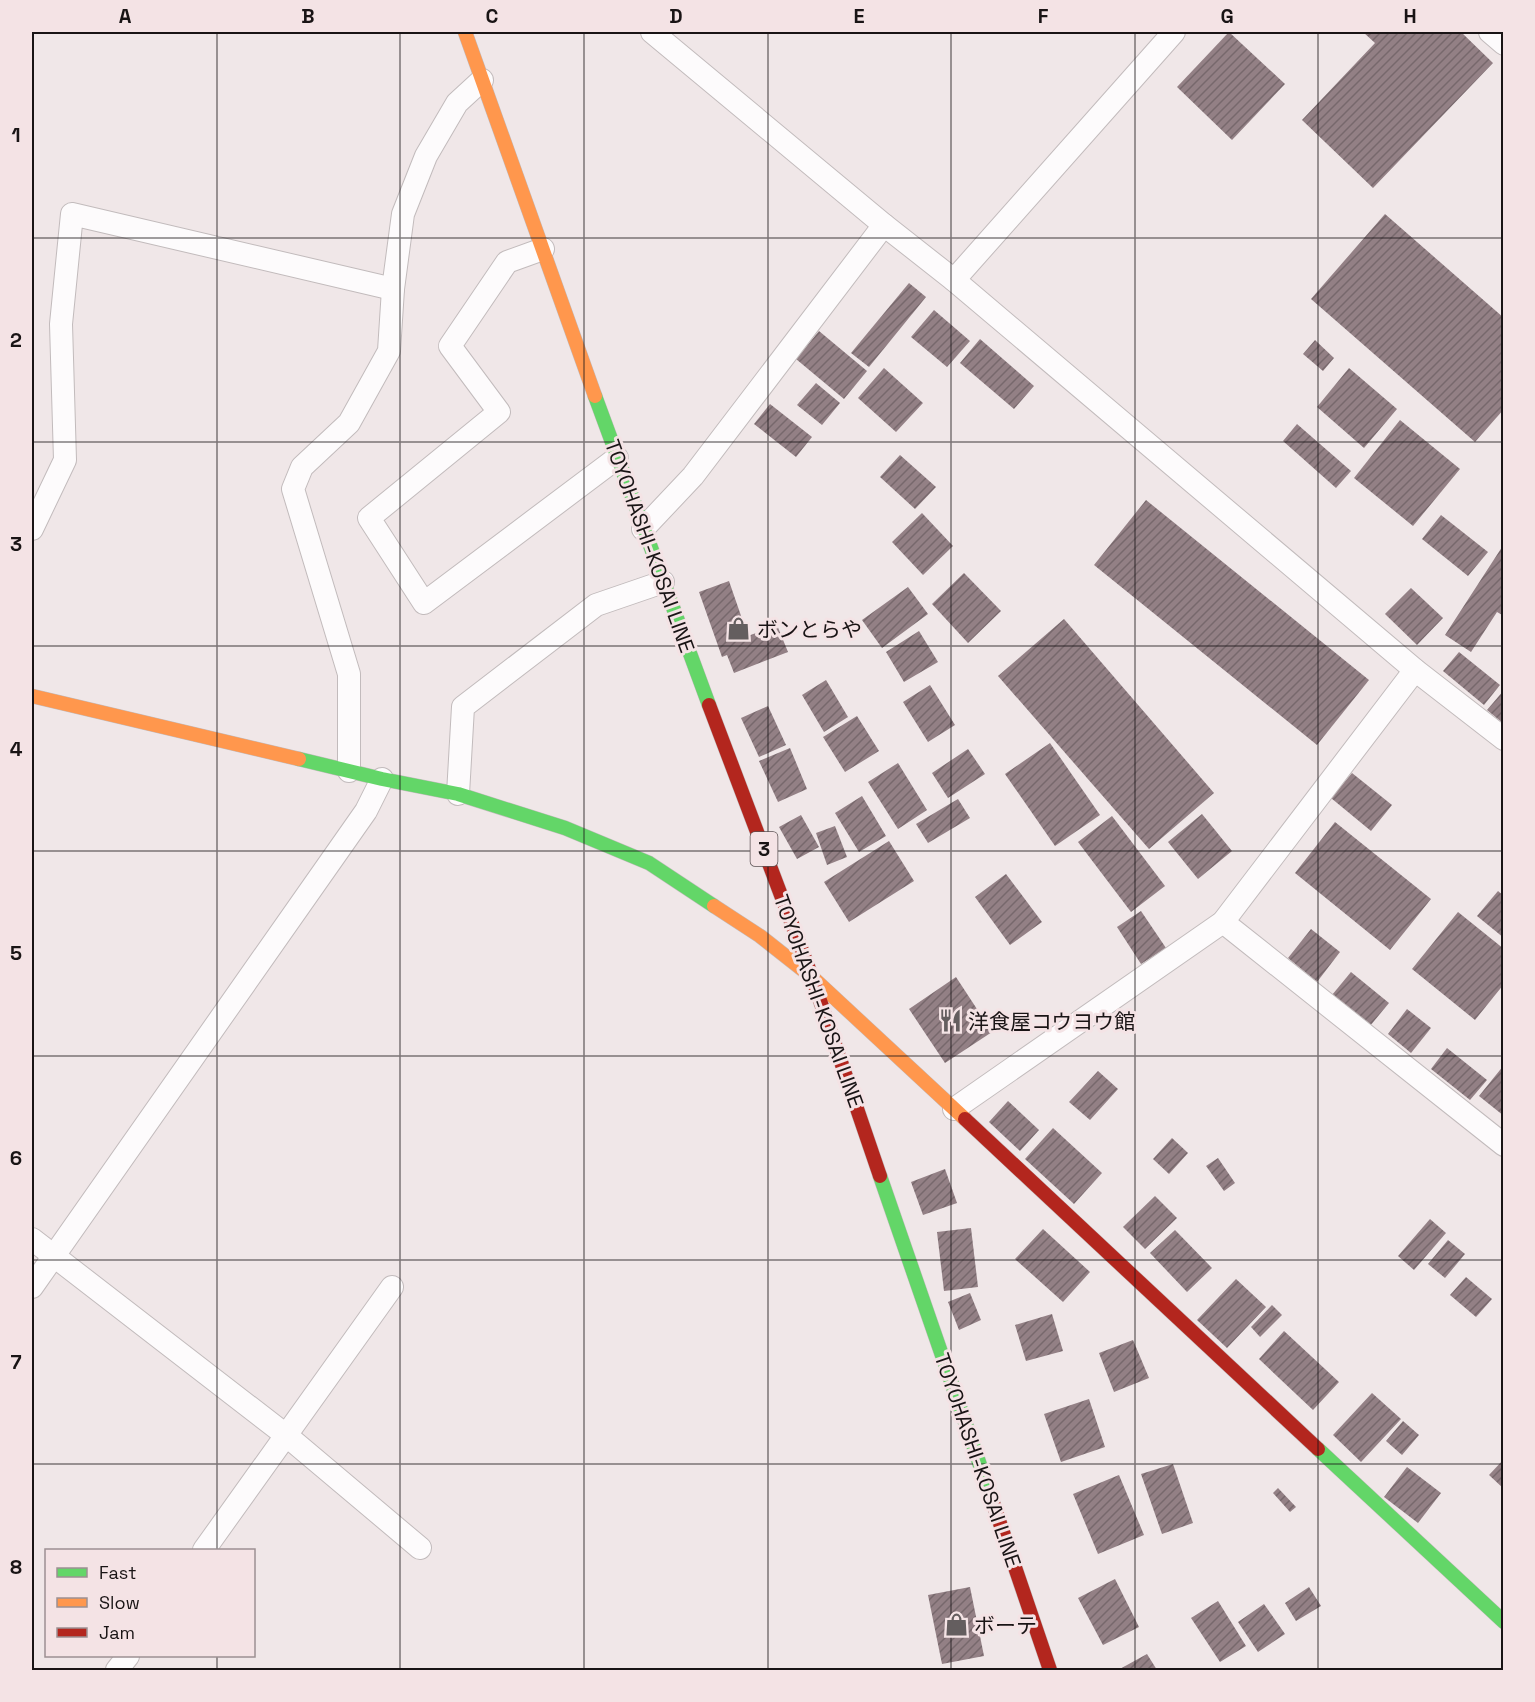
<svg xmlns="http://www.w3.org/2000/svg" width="1535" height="1702" font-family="'Space Grotesk','Noto Sans JP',sans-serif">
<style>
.building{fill:url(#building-hatch)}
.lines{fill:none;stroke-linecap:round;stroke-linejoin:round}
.street-casing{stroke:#c2bbbc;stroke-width:24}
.fast-casing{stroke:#c2bbbc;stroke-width:15}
.slow-casing{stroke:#c2bbbc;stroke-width:15}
.jam-casing{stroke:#c2bbbc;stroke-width:15}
.street{stroke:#fdfbfc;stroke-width:22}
.fast{stroke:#63d668;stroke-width:14}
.slow{stroke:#ff974d;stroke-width:14}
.jam{stroke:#b3261e;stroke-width:14}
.grid{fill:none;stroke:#191415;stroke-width:1.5;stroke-opacity:0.55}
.labels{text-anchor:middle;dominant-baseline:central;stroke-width:6;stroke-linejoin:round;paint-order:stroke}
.shield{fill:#f4e3e5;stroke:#5b5253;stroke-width:1.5}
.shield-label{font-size:20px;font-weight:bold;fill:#191415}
.street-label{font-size:21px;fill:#191415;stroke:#f4e3e5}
.poi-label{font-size:21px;fill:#191415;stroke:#f4e3e5;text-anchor:start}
.neatline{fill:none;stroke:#191415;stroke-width:2}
.grid-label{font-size:20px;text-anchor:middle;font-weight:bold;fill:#191415}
</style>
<defs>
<pattern id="building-hatch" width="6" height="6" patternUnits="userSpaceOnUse" patternTransform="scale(1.5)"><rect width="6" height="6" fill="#938085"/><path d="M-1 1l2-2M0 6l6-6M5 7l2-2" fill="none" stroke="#77686c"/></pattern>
</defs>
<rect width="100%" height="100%" fill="#f0e7e8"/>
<g class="building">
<polygon points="1229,32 1285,84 1232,140 1177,87"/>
<polygon points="1363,32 1461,32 1493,63 1373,188 1302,120 1375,43"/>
<polygon points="1385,214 1504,318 1504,409 1475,442 1311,299"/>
<polygon points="909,283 926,297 869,367 851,353"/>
<polygon points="934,310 970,341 947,367 911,337"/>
<polygon points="819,331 867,371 844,399 796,359"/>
<polygon points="980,339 1034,386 1014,409 960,363"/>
<polygon points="1315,340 1334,358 1323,371 1303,354"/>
<polygon points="884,368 923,403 896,432 858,398"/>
<polygon points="1349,368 1397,409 1364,448 1317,407"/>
<polygon points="816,383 840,403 822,425 797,405"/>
<polygon points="770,404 812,437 796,457 754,424"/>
<polygon points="1400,420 1460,469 1413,526 1354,478"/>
<polygon points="1297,424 1351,471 1336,488 1283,441"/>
<polygon points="900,455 936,487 915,509 880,477"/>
<polygon points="1146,500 1369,680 1317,745 1094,565"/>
<polygon points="922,513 953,546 923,575 892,542"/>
<polygon points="1441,515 1488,552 1468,576 1422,539"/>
<polygon points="1504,544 1504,616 1497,612 1471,652 1445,635"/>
<polygon points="964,573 1001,611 968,643 932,604"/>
<polygon points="729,581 748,636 777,625 788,652 734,673 727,655 722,657 699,592"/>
<polygon points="908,587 928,614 882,648 862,620"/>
<polygon points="1411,588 1443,618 1417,645 1385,614"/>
<polygon points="1064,619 1214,793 1149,849 998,676"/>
<polygon points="919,631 938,662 904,682 886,652"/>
<polygon points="1459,652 1500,685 1484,705 1443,671"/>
<polygon points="826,680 848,717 824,732 802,695"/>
<polygon points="930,685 955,725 928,742 903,702"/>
<polygon points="1504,690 1504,724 1487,710"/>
<polygon points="768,706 786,745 759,757 741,718"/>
<polygon points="857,716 879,751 845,772 823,737"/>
<polygon points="1050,743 1100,815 1055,846 1005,774"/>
<polygon points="790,748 807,789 778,802 759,761"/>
<polygon points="968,749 985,774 948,798 932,773"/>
<polygon points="898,763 927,810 898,829 868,782"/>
<polygon points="1352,773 1392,805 1371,831 1331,798"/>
<polygon points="862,796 886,836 859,852 835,813"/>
<polygon points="958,799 970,818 928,843 916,824"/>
<polygon points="1202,814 1232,851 1198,879 1168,842"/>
<polygon points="801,815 819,847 797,859 779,827"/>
<polygon points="1112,816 1165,886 1131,912 1078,842"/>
<polygon points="1335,822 1431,899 1390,950 1295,873"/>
<polygon points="835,826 847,857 827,865 816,833"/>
<polygon points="889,841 914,881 849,922 824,882"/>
<polygon points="1006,874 1042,922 1010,945 975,897"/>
<polygon points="1498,891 1504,896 1504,938 1477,916"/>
<polygon points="1141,911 1166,948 1141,964 1117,927"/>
<polygon points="1458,912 1504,949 1504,984 1475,1020 1412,969"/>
<polygon points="1311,929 1340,952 1317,982 1288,958"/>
<polygon points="1351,972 1389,1003 1370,1026 1332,995"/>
<polygon points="956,977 992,1032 945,1063 909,1009"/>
<polygon points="1407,1009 1431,1028 1411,1053 1388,1034"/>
<polygon points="1447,1048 1487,1080 1470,1100 1431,1069"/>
<polygon points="1504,1065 1504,1116 1479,1096"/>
<polygon points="1098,1071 1118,1089 1090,1120 1069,1102"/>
<polygon points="1008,1101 1039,1130 1020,1151 989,1122"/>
<polygon points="1053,1128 1102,1173 1074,1204 1025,1159"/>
<polygon points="1172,1138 1188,1153 1169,1174 1153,1159"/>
<polygon points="1218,1158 1235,1183 1224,1191 1206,1166"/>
<polygon points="945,1169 957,1203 923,1215 911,1182"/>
<polygon points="1155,1196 1177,1218 1145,1249 1123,1227"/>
<polygon points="1430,1219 1446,1233 1414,1270 1398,1256"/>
<polygon points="971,1228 978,1287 944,1291 937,1232"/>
<polygon points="1043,1229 1090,1272 1063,1302 1015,1259"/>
<polygon points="1175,1230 1212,1268 1187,1292 1150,1253"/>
<polygon points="1448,1240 1465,1254 1445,1278 1428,1264"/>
<polygon points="1466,1277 1492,1299 1476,1317 1450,1295"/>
<polygon points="1236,1279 1266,1307 1227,1348 1197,1320"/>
<polygon points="970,1293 981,1320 959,1330 948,1302"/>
<polygon points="1272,1305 1282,1315 1260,1337 1251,1327"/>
<polygon points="1052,1314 1063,1351 1026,1361 1015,1325"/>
<polygon points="1284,1331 1339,1382 1313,1410 1259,1359"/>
<polygon points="1133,1340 1149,1378 1114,1392 1099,1353"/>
<polygon points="1372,1393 1401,1419 1361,1462 1333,1435"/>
<polygon points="1089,1399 1105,1447 1061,1462 1044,1414"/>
<polygon points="1403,1421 1419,1435 1402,1455 1386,1441"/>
<polygon points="1504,1459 1504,1489 1489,1475"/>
<polygon points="1173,1464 1193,1523 1162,1534 1141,1474"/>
<polygon points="1407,1467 1441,1493 1418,1523 1384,1497"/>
<polygon points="1119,1475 1144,1535 1098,1554 1073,1494"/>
<polygon points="1278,1488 1296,1507 1290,1512 1273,1493"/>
<polygon points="1115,1579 1139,1627 1103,1645 1078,1598"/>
<polygon points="970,1587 984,1656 942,1664 928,1595"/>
<polygon points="1309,1587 1321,1606 1296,1621 1285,1603"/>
<polygon points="1218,1601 1246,1646 1220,1662 1191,1618"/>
<polygon points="1264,1604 1285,1634 1258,1652 1238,1622"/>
<polygon points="1147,1654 1157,1670 1118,1670"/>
</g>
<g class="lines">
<defs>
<g id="street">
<polyline points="652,32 884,225 954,280 1415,670 1504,739"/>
<polyline points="1490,32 1504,44"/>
<polyline points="543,249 507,262 450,346 499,412 369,518 424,603 617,458"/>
<polyline points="954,280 1174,32"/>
<polyline points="32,529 65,460 61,324 72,214 393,289"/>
<polyline points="643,529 693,476 884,225"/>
<polyline points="349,771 349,674 293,489 302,467 349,423 389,351 393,289 403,214 426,156 457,103 482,80"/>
<polyline points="458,794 463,707 596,605 663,582"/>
<polyline points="1223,922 1504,1145"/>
<polyline points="954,1109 1223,922 1415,670"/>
<polyline points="32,1239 287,1436 420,1548"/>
<polyline points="32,1287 366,811 382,779"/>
<polyline points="204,1550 392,1287"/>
<polyline points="117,1670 128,1656"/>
</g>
<g id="fast">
<polyline points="595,396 709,705"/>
<polyline points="299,759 382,779 458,794 565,828 649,863 714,906"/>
<polyline points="880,1176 990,1494"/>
<polyline points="1318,1449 1504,1622"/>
</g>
<g id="slow">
<polyline points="465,32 595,396"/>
<polyline points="32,696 299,759"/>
<polyline points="714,906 760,936 812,977 965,1119"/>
</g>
<g id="jam">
<polyline points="709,705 812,977 880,1176"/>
<polyline points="965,1119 1318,1449"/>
<polyline points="990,1494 1050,1670"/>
</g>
</defs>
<use href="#street" class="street-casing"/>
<use href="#fast" class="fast-casing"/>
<use href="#slow" class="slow-casing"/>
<use href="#jam" class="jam-casing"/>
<use href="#street" class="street"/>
<use href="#fast" class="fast"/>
<use href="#slow" class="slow"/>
<use href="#jam" class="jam"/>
</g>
<path class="grid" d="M 217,32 L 217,1550M 400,32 L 400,1670M 584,32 L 584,1670M 768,32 L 768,1670M 951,32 L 951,1670M 1135,32 L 1135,1670M 1318,32 L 1318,1670M 32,238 L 1504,238M 32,442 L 1504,442M 32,646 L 1504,646M 32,851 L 1504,851M 32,1056 L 1504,1056M 32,1260 L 1504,1260M 32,1464 L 1504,1464M 217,1656 L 217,1670"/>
<defs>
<symbol id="shop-bare" viewBox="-9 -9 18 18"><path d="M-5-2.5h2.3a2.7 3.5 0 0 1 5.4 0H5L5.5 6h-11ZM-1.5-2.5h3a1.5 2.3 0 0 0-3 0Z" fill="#645e5f" stroke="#f4e3e5" stroke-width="2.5" paint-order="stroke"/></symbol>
<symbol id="restaurant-bare" viewBox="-9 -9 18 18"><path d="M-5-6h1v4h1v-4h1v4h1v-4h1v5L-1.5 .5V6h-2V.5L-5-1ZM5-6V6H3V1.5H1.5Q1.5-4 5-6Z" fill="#645e5f" stroke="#f4e3e5" stroke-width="2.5" paint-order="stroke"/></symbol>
</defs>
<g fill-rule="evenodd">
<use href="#shop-bare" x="722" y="612" width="33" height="33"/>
<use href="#restaurant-bare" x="934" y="1004" width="33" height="33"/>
<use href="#shop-bare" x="940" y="1608" width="33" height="33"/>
</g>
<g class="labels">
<rect class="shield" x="750.5" y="832" width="27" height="34" rx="4.5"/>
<g class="shield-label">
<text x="764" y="849">3</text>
</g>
<g class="street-label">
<text transform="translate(650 546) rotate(70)">TOYOHASHI-KOSAI LINE</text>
<text transform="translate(819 1001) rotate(70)">TOYOHASHI-KOSAI LINE</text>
<text transform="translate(978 1460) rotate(71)">TOYOHASHI-KOSAI LINE</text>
</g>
<g class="poi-label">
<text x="757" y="629">ボンとらや</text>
<text x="968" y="1021">洋食屋コウヨウ館</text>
<text x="974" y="1625">ボーテ</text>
</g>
</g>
<rect width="1535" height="1702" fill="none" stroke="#f4e3e5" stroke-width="66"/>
<rect x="45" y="1549" width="210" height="108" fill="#f4e3e5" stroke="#9c9092" stroke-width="1.5"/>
<rect x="57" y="1568" width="30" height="9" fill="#63d668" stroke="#9c9092" stroke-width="1.5"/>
<text x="99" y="1579" font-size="18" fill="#191415">Fast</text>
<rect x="57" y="1598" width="30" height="9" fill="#ff974d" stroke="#9c9092" stroke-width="1.5"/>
<text x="99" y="1609" font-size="18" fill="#191415">Slow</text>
<rect x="57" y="1628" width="30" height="9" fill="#b3261e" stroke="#9c9092" stroke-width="1.5"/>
<text x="99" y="1639" font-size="18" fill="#191415">Jam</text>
<rect x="33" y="33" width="1469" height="1636" class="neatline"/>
<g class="grid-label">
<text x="125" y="23">A</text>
<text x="308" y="23">B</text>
<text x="492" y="23">C</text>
<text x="676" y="23">D</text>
<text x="859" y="23">E</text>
<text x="1043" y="23">F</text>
<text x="1227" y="23">G</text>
<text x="1410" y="23">H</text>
<text x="16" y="142">1</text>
<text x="16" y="347">2</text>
<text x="16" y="551">3</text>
<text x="16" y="756">4</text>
<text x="16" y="960">5</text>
<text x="16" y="1165">6</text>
<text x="16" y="1369">7</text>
<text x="16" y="1574">8</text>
</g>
</svg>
